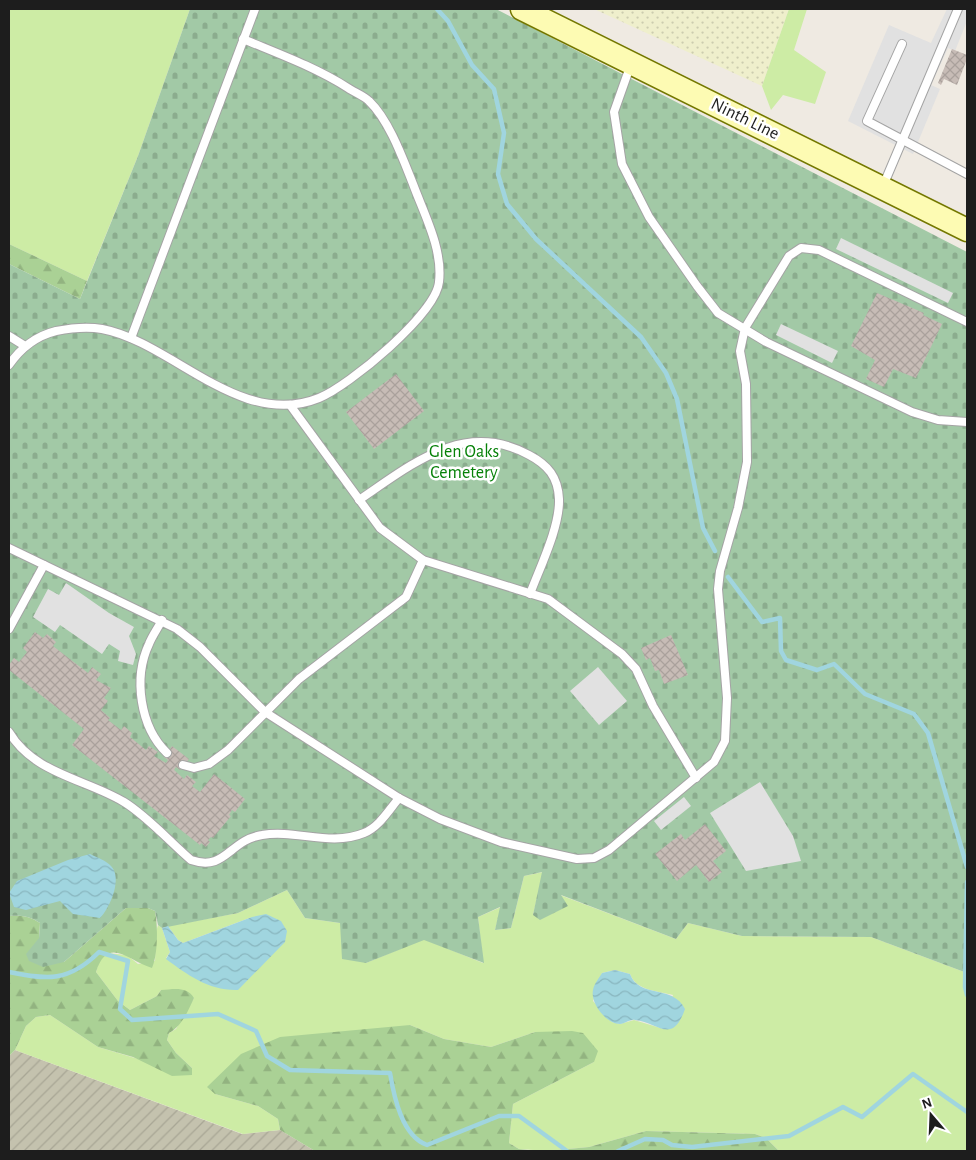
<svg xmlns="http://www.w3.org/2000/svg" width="976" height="1160" font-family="'Alegreya Sans',sans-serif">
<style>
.construction{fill:url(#construction-furrows)}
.farmland{fill:url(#farmland-dots)}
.grass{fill:#cdeca5;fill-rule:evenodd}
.forest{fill:url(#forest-firs)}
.cemetery{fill:url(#cemetery-stones)}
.parking{fill:#e1e1e1}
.water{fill:url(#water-waves)}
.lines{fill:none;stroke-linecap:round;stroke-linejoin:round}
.stream{stroke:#a0d5df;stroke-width:4.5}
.building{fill:url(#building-cross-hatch)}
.lane-casing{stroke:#a4a4a4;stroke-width:10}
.secondary-casing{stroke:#747800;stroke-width:25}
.lane{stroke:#fff;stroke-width:8}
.secondary{stroke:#fdfbb3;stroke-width:22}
.labels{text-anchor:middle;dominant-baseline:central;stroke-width:5;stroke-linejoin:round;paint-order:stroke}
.street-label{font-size:18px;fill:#1d1d1d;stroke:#fff}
.park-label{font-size:18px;fill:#068108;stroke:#fff}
</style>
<defs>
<pattern id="construction-furrows" width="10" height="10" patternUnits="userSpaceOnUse" patternTransform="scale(1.25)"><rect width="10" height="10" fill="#c4c2ae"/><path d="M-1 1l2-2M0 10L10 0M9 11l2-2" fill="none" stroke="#a8a695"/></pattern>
<pattern id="farmland-dots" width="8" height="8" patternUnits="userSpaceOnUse" patternTransform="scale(1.25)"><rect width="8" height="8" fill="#efefcc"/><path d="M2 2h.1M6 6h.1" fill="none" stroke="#ccccaf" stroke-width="1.8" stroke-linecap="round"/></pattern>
<pattern id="forest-firs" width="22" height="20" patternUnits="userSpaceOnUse" patternTransform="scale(1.25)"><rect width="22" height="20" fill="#aad195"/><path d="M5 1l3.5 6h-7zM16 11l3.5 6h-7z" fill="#92b380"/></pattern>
<pattern id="cemetery-stones" width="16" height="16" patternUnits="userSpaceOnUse" patternTransform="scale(1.25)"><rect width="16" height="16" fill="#a2c9a6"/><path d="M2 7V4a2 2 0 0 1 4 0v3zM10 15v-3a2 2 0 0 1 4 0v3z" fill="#8bac8e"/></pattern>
<pattern id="water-waves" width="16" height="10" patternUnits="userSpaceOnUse" patternTransform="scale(1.25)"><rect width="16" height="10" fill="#a0d5df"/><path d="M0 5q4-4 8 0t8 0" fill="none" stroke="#89b6bf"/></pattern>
<pattern id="building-cross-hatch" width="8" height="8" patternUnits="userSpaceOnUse" patternTransform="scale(1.25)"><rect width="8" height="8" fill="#c7bcb6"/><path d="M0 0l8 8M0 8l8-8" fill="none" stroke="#aaa19c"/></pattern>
</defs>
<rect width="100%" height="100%" fill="#efeae2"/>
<polygon class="construction" points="15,1050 242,1134 280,1130 315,1151 9,1151 9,1056"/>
<polygon class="farmland" points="594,9 789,9 762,86"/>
<g class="grass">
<polygon points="9,9 190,9 138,156 87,281 9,244"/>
<polygon points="789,9 807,9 794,50 826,72 815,104 783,95 771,110 762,86"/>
<path d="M 543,872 L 533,915 L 567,906 L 560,895 L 676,939 L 688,923 L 742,936 L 871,937 L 967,973 L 967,1151 L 779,1151 L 766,1138 L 755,1134 L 646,1131 L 589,1147 L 547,1151 L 519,1149 L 509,1143 L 513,1104 L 594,1062 L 535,1032 L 491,1047 L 444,1039 L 410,1025 L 215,1094 L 258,1106 L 278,1119 L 280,1130 L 243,1134 L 15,1050 L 26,1026 L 36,1017 L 50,1015 L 98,1047 L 192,1075 L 192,1068 L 176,1053 L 167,1040 L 169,1033 L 176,1029 L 194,998 L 161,990 L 157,996 L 130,1010 L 118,1001 L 96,972 L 100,958 L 106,953 L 127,955 L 138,964 L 155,961 L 156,932 L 158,925 L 162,928 L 170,952 L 166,958 L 252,917 L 183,943 L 178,940 L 168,926 L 238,913 L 287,890 L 305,918 L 340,923 L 366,963 L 424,939 L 483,963 L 478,917 L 501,907 L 495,930 L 511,928 L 524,876 ZM 615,970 L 630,974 C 636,991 658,991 673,995 L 664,1029 L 634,1020 L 620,1024 L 612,1022 L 593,1001 L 602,973 Z"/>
</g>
<g class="forest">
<polygon points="9,244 87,281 80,299 9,264"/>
<path d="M 126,908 L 148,908 L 155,911 C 158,925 158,955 152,968 C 128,961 108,935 96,972 L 118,1001 L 130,1010 L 157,996 L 161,990 C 174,989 187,986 194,998 C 188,1011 182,1026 169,1033 L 167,1040 L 176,1053 L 192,1068 L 192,1075 L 172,1076 L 133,1057 L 98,1047 L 50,1015 L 36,1017 L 26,1026 L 15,1050 L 9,1056 L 9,916 C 20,915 30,916 40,923 L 39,938 L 64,962 Z"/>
<polygon points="410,1025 444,1039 491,1047 535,1032 572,1031 583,1033 598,1051 594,1062 513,1104 509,1143 519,1149 537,1151 315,1151 280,1130 278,1119 258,1106 215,1094 207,1087 241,1054 280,1037"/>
<polygon points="646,1131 755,1134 766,1138 779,1151 547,1151 589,1147"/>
</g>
<path class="cemetery" d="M 190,9 L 496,9 L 967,252 L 967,973 L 871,937 L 742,936 L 688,923 L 676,939 L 561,895 L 568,906 L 540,920 L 533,915 L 542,872 L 524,876 L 511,928 L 495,930 L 500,907 L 478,917 L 484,963 L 424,940 L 366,963 L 342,959 L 340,923 L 305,918 L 287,890 L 238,913 L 162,928 L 158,925 L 155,911 L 148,908 L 126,908 L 64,962 L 43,967 L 29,961 L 26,954 L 39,938 L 40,923 C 30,916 20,915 9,916 L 9,264 L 80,299 L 138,156 Z"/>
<g class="parking">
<polygon points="947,9 967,9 967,21 955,51 948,48 931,85 940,89 913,154 848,121 889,25 931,43"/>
<polygon points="841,238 953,293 948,303 836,249"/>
<polygon points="781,324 838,351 832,363 776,335"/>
<polygon points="66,583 109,613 134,627 129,636 136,654 133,665 118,661 120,651 109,644 102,654 60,625 55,632 33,617 48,589 59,595"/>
<polygon points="598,667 627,701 599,725 570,691"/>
<polygon points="760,782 793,836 801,861 746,871 710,813"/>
<polygon points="684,797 691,806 661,830 654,821"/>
</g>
<g class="water">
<path d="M 90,854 C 96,857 107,861 111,866 C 123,878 110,908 100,918 L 73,914 L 60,901 L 26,910 L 14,907 L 9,893 L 17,881 L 68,860 Z"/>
<path d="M 266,914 L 281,921 L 287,931 L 285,942 L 238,990 C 209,991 188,975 166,959 L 170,952 L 162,928 L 168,926 L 178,940 L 183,943 L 252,917 Z"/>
<path d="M 615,970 L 630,974 C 639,999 673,984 685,1009 C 672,1046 658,1022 635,1020 C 630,1019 625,1024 620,1024 C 606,1024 590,1003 593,990 C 594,984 599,978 602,973 Z"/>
</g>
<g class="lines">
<g class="stream">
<polyline points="437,9 448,21 472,65 494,89 504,133 498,174 507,204 536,239 641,337 666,373 677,399 703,528 715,551"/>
<polyline points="728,577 762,622 780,618 781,651 786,660 817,670 834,664 865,694 914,714 928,733 967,867"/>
<polyline points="967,882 965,987 967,995"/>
<path d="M 9,972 C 47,980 69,982 99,952 L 128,961 L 120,1009 L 132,1020 L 218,1014 L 256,1031 L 267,1056 L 290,1070 L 390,1073 C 394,1097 402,1136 427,1145 L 499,1116 L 519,1116 L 567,1151"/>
<polyline points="618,1151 645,1139 663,1140 672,1145 692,1147 789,1136 843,1107 862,1117 913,1074 967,1112"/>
</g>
</g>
<g class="building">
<polygon points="952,49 967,55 967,59 957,85 944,79 941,85 938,83"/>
<polygon points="877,293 924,313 923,315 942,324 916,378 893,369 884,387 866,379 875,360 851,346"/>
<polygon points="396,374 424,411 374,449 346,412"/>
<polygon points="35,632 43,638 47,634 56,642 53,646 88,673 92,667 101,674 96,680 111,688 104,698 108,701 101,710 110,718 108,720 121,730 124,726 132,733 130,737 146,750 149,746 158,752 154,756 166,763 168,760 164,757 172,746 189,759 180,770 176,767 174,770 184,779 187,775 196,782 192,786 200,792 214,774 245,799 235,812 232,810 229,815 231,816 213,838 211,837 208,840 210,842 206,847 201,843 200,845 72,745 84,729 9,670 9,665 14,658 19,662 27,652 23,648"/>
<polygon points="671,635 688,675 664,684 659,670 655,671 650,658 646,660 641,648"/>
<polygon points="705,824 726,851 713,861 722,872 709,882 696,865 677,881 655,854 681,834 685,840"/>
</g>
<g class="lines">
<defs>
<g id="lane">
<polyline points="902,44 867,121 967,174"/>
<polyline points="631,64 614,112 622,164 649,217 697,286 718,313 766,342 912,412 938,420 967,422"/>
<polyline points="883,186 958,9"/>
<polyline points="9,336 25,346"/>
<polyline points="131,338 255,9"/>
<path d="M 9,365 C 20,349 36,336 56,331 C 71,328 86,326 102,329 C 172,342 240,430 319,398 C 349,386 436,314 439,282 C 443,249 424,214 413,184 C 403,159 389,120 369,101 C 364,96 354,92 348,88 C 315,67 279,54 243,39"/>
<polyline points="290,405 380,528 423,560 548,599 622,654 636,669 653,706 696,778"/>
<path d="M 359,500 C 411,465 464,419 529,455 C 548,465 558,477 559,499 C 560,527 540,567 530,594"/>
<polyline points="9,548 177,629 200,647 265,712 399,798 440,819 501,842 577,859 594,858 609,850 714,762 725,741 727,698 718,589 720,571 738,508 747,462 746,384 740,351 745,328 789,256 801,248 819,250 967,322"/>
<path d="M 162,620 C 158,628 152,636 149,644 C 133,678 140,727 167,753"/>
<polyline points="9,629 44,565"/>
<path d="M 9,732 C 34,774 86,779 124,802 C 147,816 170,842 191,860 C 226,872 229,840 262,835 C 296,829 330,847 364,833 C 379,827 389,810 399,798"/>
<polyline points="183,765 194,768 209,764 228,750 299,679 406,597 423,560"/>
</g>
<polyline id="secondary" points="522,9 967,230"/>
</defs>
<use href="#lane" class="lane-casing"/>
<use href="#secondary" class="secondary-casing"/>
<use href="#lane" class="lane"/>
<use href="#secondary" class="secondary"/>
</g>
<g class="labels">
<g class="street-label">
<text transform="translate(745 119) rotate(26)">Ninth Line</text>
</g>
<g class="park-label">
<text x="464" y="452">Glen Oaks<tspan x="464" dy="21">Cemetery</tspan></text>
</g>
</g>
<rect width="976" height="1160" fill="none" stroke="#1d1d1d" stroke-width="20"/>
<g transform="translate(931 1115) rotate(341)" stroke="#ffffff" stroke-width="4" paint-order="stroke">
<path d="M0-4L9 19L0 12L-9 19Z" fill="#1d1d1d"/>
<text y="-8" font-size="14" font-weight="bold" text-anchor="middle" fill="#1d1d1d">N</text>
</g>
</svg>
